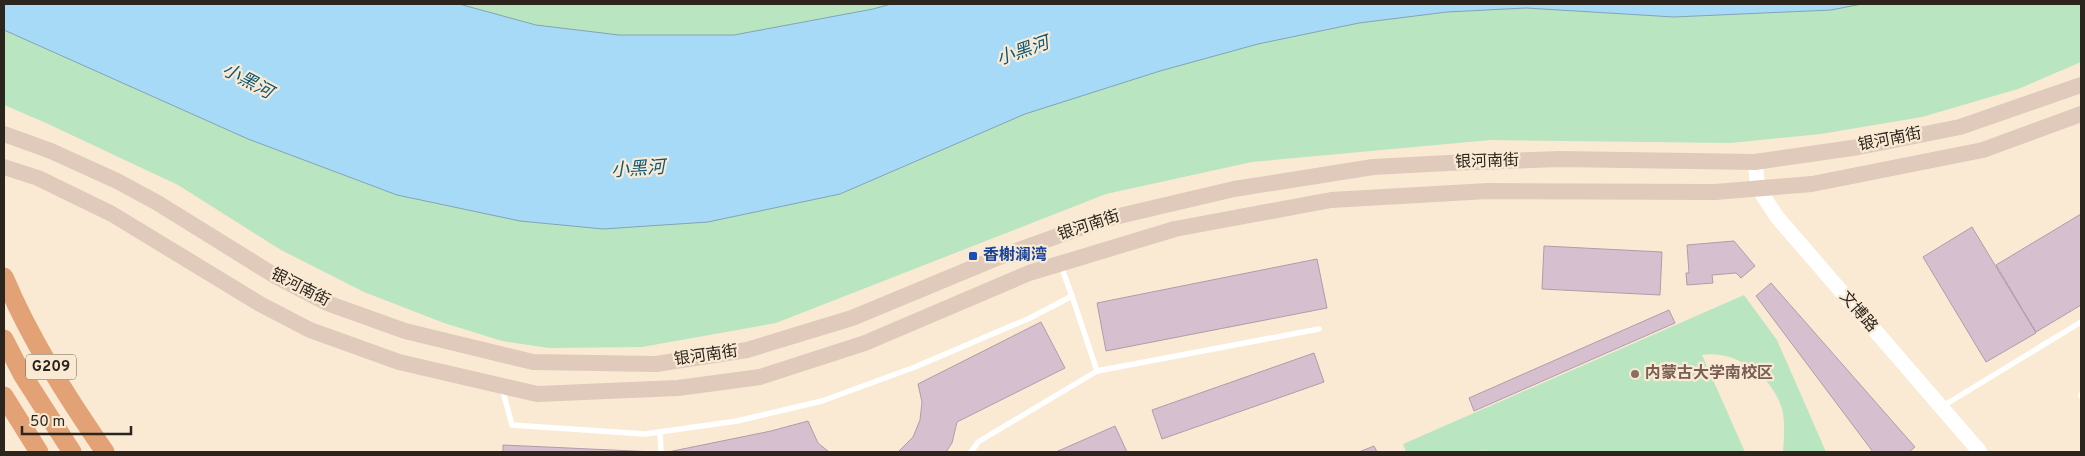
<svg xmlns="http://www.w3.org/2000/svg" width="2085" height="456" font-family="Overpass,'Noto Sans SC',sans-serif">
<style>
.green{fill:#bae5c1}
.water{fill:#a7daf6;stroke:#82a4b5}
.building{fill:#d6c0cf;stroke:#b19baa}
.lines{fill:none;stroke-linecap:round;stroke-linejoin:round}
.service{stroke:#fff;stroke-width:5.5}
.tertiary{stroke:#fff;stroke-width:15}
.secondary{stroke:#e0cabb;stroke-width:16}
.trunk{stroke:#e2a276;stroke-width:19}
.transit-dot{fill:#1a4fb4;stroke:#faead4;stroke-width:2}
.education-dot{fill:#8d6e63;stroke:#faead4;stroke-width:2}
.labels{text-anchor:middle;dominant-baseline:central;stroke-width:4.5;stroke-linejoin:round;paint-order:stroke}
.shield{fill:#faead4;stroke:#696054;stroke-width:1}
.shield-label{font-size:15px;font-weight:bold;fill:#2b251d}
.street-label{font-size:16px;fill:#2b251d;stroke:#faead4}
.transit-label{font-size:16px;font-weight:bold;fill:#164399;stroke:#faead4;text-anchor:start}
.education-label{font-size:16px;font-weight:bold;fill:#785e54;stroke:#faead4;text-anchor:start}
.water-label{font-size:18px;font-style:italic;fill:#0c5876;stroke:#faead4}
</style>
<rect width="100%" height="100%" fill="#faead4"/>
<g class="green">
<polygon points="4,4 2081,4 2081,62 2018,89 1922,117 1821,134 1731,143 1491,140 1252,162 1106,194 776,323 642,347 549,348 502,341 444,323 364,292 281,250 178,185 46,123 4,105"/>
<path d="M 1744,295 L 1777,340 L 1826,452 L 1783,452 C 1784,439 1785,426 1783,413 C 1776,379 1737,349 1702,355 L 1745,452 L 1484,452 L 1483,450 L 1481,452 L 1406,452 L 1403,444 Z"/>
</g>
<polygon class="water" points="4,4 459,4 536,25 619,35 734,35 873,9 891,4 1862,4 1831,10 1674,17 1526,8 1447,12 1359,23 1258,44 1160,71 1025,114 840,194 708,222 603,229 520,221 397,195 248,139 4,30"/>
<g class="building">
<polygon points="2081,214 2081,305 2036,332 1996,265"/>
<polygon points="1972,227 2036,333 1986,362 1923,257"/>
<polygon points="1734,241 1755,266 1741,278 1736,273 1712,275 1713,283 1687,285 1686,273 1689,273 1687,245"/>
<polygon points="1544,246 1662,252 1660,295 1542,289"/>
<polygon points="1317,259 1327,308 1106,351 1097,303"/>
<polygon points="1771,283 1915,447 1909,452 1873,452 1756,296"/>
<polygon points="1669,310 1675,323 1474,411 1469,398"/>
<polygon points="1041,322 1065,368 957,422 952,443 946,452 898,452 913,437 920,420 922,402 918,384"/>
<polygon points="1314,353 1324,382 1162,439 1152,410"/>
<polygon points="808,421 818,443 829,452 668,452 771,431"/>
<polygon points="1115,426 1127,452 1056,452"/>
<polygon points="503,445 655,452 503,452"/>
<polygon points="1374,446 1377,452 1359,452"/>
</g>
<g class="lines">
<g class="service">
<polyline points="1097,371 1319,329"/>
<polyline points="502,388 512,425 645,434 737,421 822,401 915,367 1030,318 1072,296 1061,266"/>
<polyline points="2081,395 2081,396"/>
<polyline points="1943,406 2081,322"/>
<polyline points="660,432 661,452"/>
<polyline points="971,452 978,442 1097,371 1072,296"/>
</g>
<polyline class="tertiary" points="1755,162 1758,188 1777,217 1980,452"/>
<g class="secondary">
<polyline points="4,134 51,151 117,181 156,202 277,277 327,303 405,331 533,362 656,364 747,350 852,318 994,259 1102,220 1234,189 1373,167 1448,163 1560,159 1755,162 1859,147 1960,127 2081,85"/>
<polyline points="4,167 38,178 112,214 260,304 310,330 399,362 537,394 678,388 760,377 865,343 1029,273 1175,229 1331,200 1488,191 1715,192 1812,184 1983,150 2081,114"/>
</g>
<g class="trunk">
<path d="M 4,277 C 30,339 67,397 105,452"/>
<polyline points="4,339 22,374 72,452"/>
<polyline points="4,396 39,452"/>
</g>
</g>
<rect class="transit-dot" x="968" y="251" width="10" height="10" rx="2.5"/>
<circle class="education-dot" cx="1635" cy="374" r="5"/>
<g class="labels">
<rect class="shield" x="26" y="354.5" width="50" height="25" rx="4"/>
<g class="shield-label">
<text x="51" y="367">G209</text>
</g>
<g class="street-label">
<text transform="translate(1890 140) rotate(-11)">银河南街</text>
<text transform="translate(1487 162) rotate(-2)">银河南街</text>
<text transform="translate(1089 226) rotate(-18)">银河南街</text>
<text transform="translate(300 288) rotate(27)">银河南街</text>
<text transform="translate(1858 312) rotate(49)">文博路</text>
<text transform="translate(706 356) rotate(-8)">银河南街</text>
</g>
<g class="transit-label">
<text x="983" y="256">香榭澜湾</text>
</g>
<g class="education-label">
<text x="1645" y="374">内蒙古大学南校区</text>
</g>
<g class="water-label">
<text transform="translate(1023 52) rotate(-19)">小黑河</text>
<text transform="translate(247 82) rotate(28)">小黑河</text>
<text transform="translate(638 170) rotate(-4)">小黑河</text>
</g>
</g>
<rect width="2085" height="456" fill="none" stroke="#2b251d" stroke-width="10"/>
<path d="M22 426v8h109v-8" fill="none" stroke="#2b251d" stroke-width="2.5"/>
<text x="30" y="426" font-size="15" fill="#2b251d" stroke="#faead4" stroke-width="4" paint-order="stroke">50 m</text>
</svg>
